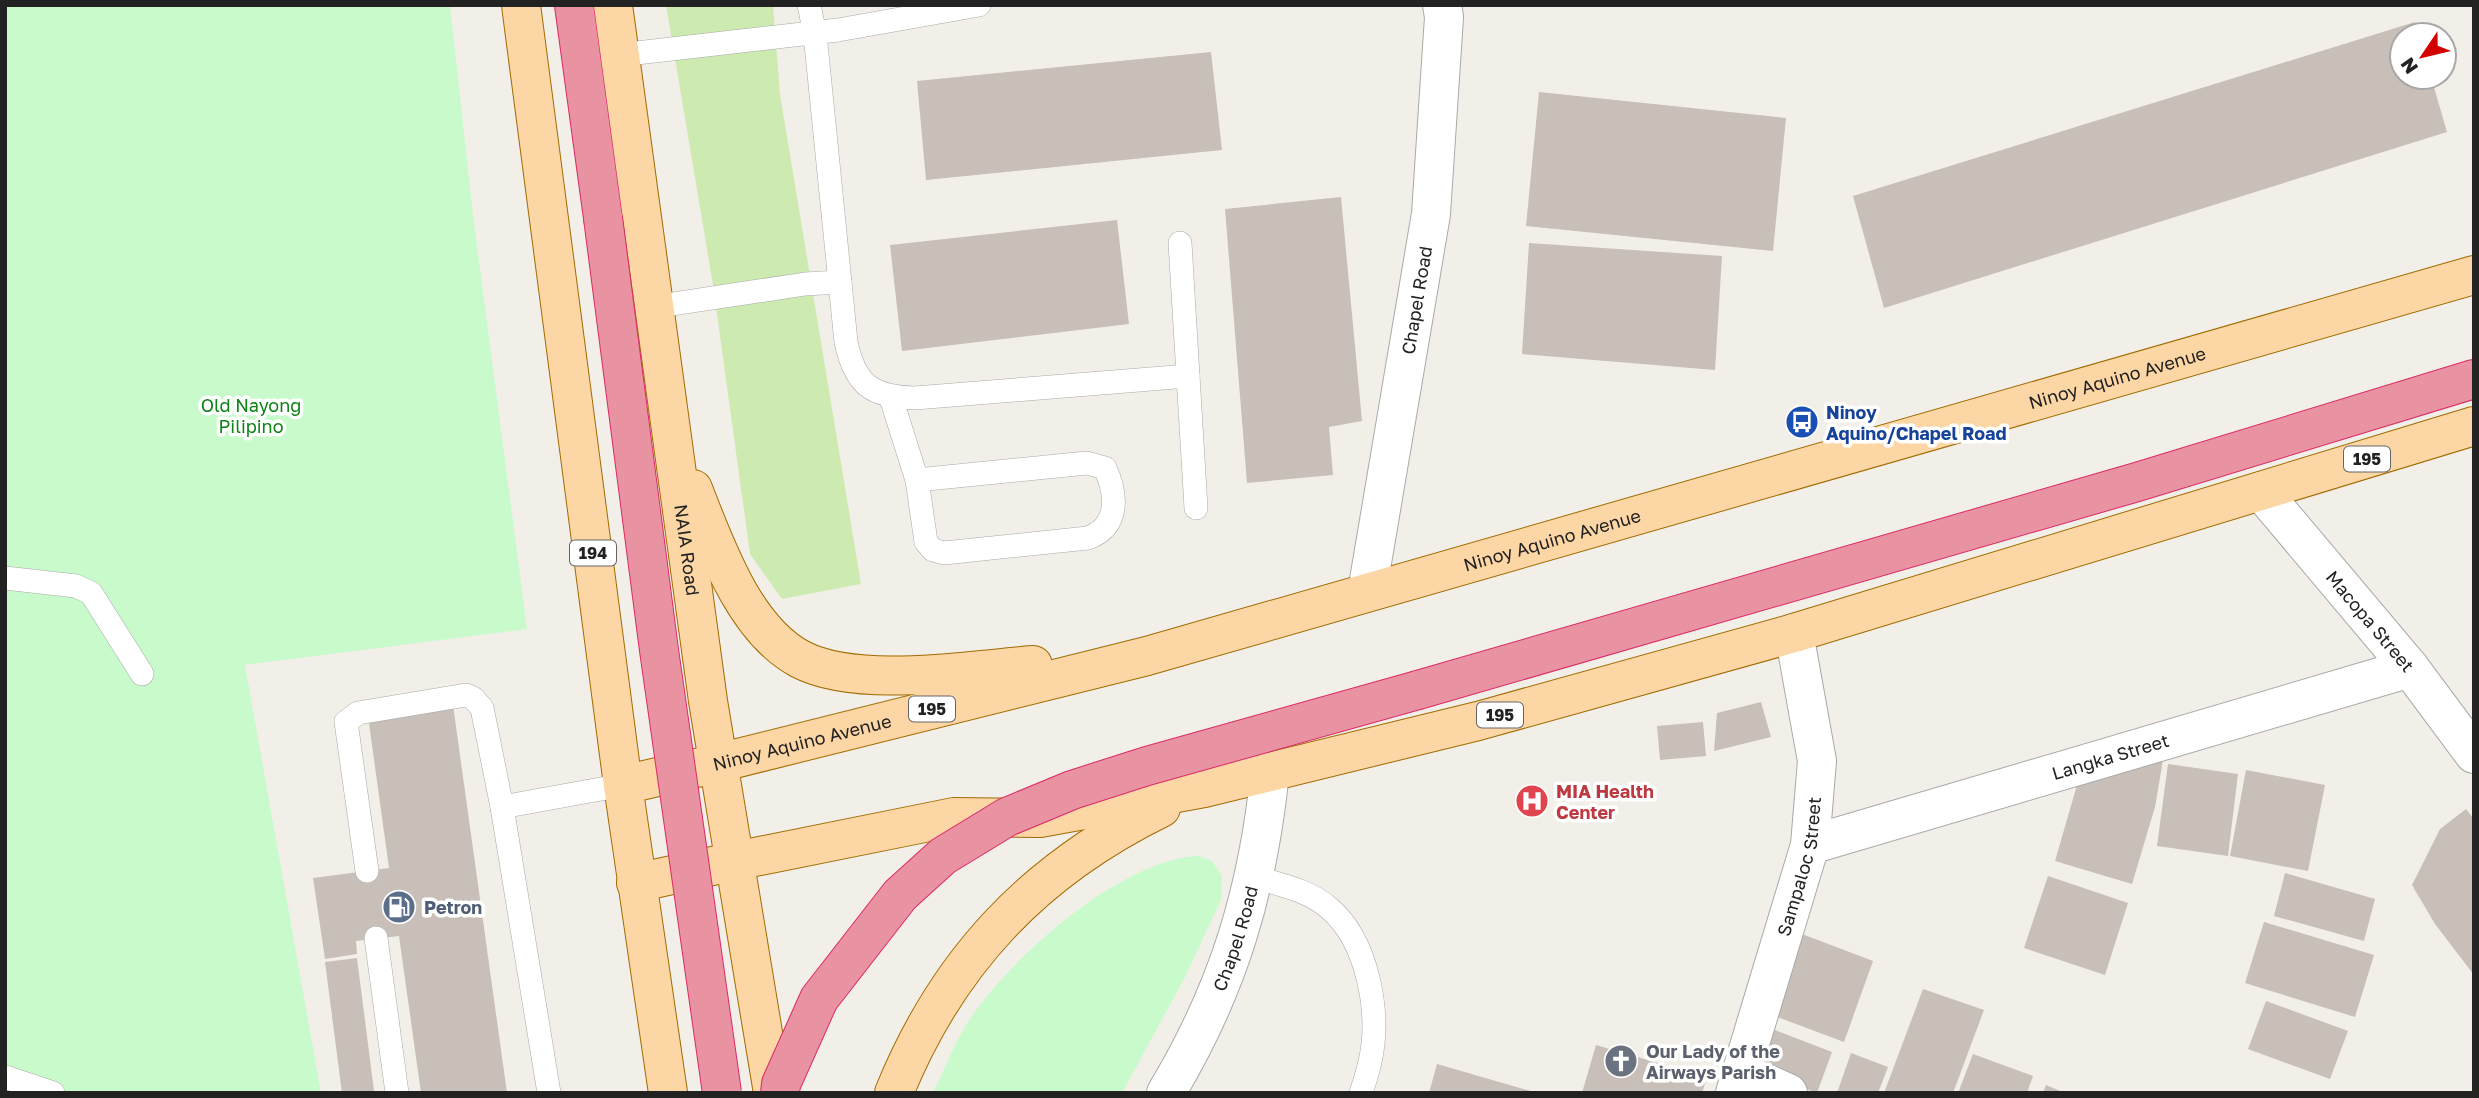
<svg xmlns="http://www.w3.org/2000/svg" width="2479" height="1098" font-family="'Golos Text',sans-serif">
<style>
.grass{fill:#cdebb0}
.park{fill:#c8facc}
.building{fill:#c7bfb8}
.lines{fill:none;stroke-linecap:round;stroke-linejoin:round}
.service-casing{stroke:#a9a9a9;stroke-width:24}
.minor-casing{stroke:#a9a9a9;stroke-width:40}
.primary-casing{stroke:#a06b00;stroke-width:40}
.motorway-casing{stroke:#dc2a67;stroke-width:40}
.service{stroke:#fff;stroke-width:23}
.minor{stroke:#fff;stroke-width:38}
.primary{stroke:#fcd6a4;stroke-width:38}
.motorway{stroke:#e892a2;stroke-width:38}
.motorway-bridge-casing{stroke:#dc2a67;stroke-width:40;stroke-linecap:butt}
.motorway-bridge{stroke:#e892a2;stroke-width:38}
.labels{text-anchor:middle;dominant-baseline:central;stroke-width:7;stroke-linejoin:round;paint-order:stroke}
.shield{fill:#fff;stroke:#646464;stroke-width:2}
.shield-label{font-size:16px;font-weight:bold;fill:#222}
.street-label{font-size:18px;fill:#222;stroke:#fff}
.park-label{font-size:18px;fill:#0c8416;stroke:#fff}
.transit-label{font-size:18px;font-weight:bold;fill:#164399;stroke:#fff;text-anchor:start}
.health-label{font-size:18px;font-weight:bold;fill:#be3a42;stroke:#fff;text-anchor:start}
.service-label{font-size:18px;font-weight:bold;fill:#4e5e75;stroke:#fff;text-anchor:start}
.worship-label{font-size:18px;font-weight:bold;fill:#5b616d;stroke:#fff;text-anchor:start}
</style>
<rect width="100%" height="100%" fill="#f2efe9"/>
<polygon class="grass" points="666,5 773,5 780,94 861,584 782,599 750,554 713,285"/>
<g class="park">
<polygon points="5,5 450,5 473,215 527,629 245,665 321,1093 5,1093"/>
<path d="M 1199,856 L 1212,861 L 1222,876 L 1221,900 L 1184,979 L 1122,1093 L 933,1093 C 944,1071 953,1046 966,1025 C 1006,961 1122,858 1199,856 Z"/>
</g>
<g class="building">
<polygon points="2415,22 2419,35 2402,35 2402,77 2431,77 2447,132 1884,308 1853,196"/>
<polygon points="1211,52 1222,150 926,180 917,81"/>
<polygon points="1539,92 1786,118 1773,251 1526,226"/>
<polygon points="1341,197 1362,421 1329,427 1333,475 1247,483 1225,209"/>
<polygon points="1117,220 1129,324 902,351 890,245"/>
<polygon points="1529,243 1722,256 1715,370 1522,354"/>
<polygon points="1761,702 1771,737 1714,751 1717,713"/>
<polygon points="453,705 507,1093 421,1093 399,936 356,941 357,954 325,959 313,878 389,868 368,716"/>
<polygon points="1703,722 1706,756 1660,760 1657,726"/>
<polygon points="2165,748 2155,807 2132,884 2055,861 2077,785"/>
<polygon points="2168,764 2238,774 2228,856 2157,846"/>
<polygon points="2246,770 2325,785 2308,871 2230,856"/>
<polygon points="2466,809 2474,819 2474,975 2435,924 2412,885 2440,829"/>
<polygon points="2285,873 2375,899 2364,941 2274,916"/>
<polygon points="2048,876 2128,903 2105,975 2024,948"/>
<polygon points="2264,922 2374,955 2355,1017 2245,983"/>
<polygon points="1802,934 1873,961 1844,1042 1772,1015"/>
<polygon points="357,958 374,1091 342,1093 325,962"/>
<polygon points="1923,989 1984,1010 1953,1093 1884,1093"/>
<polygon points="2266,1001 2348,1031 2330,1079 2248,1049"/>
<polygon points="1772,1029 1832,1052 1817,1093 1757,1071"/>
<polygon points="1596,1045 1707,1077 1702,1093 1582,1093"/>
<polygon points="1851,1053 1888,1067 1878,1093 1837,1093"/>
<polygon points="1973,1054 2033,1076 2027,1093 1958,1093"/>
<polygon points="1437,1064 1534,1092 1534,1093 1429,1093"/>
<polygon points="2046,1085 2065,1093 2043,1093"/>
</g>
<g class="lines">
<defs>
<g id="service">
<path d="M 809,5 L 815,34 L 846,342 C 855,385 872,397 915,398 L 1188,376"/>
<polyline points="619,55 838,30 979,5"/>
<polyline points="1180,243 1196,508"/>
<polyline points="653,307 805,284 840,282"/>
<path d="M 891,398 L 917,480 L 926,542 L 933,550 L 944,553 L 1088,538 C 1120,526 1117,494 1105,468 L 1087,463 L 917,480"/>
<polyline points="5,578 76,586 91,593 142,674"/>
<polyline points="367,871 346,722 358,713 466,695 473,698 482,708 502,807"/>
<path d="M 1255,877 C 1280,885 1309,890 1329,908 C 1368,941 1381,1013 1370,1062 C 1368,1072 1364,1083 1361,1093"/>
<polyline points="376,938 397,1093"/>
<polyline points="5,1077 53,1093"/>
<polyline points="549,1093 502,807 623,785"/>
</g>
<g id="minor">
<path id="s1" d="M 2261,491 L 2410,668 L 2474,754"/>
<path id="s2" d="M 1367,592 L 1431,214 L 1444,17 L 1442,5"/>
<path id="s3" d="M 1810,845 L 2410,668"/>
<polyline points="1743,1073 1788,1093"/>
<path id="s4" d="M 1166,1093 C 1228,990 1258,891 1270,772"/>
<path id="s5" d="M 1735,1093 L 1810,845 L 1817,761 L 1794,633"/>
</g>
<g id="primary">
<polyline points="521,5 623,785 668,1093"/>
<path id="s6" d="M 613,5 L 708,701 L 773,1093"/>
<path d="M 693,489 C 715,545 744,629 800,659 C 857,689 969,670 1033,665"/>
<path id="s7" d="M 623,785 L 718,763 L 1147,656 L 2474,275"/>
<polyline points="636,883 735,861 954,817 1040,818 1204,788 1478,721 1794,633 2474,426"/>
<path d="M 894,1093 C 947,962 1034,870 1161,808"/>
</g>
<g id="motorway">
<polyline points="574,5 603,218"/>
<polyline points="1418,690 2137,482 2474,379"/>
</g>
</defs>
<use href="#service" class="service-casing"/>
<use href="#minor" class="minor-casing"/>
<use href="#primary" class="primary-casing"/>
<use href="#motorway" class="motorway-casing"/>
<use href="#service" class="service"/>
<use href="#minor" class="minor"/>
<use href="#primary" class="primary"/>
<use href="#motorway" class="motorway"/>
<defs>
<g id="motorway-bridge">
<polyline points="603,218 659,650 722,1093"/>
<polyline points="780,1093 781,1084 819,999 900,895 943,856 1007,817 1072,790 1147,766 1418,690"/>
</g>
</defs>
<use href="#motorway-bridge" class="motorway-bridge-casing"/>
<use href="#motorway-bridge" class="motorway-bridge"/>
</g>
<defs>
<symbol id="bus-disc" viewBox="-11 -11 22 22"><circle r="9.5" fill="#1a4fb4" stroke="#fff"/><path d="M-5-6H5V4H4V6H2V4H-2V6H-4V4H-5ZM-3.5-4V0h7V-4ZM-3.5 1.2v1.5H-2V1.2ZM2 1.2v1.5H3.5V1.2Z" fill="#fff"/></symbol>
<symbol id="hospital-disc" viewBox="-11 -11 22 22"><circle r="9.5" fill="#e0444e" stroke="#fff"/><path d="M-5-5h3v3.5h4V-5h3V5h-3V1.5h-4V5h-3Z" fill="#fff"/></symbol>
<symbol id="fuel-disc" viewBox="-11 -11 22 22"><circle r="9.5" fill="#5c6f8a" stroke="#fff"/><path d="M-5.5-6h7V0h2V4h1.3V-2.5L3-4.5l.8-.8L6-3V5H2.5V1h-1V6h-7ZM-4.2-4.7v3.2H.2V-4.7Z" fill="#fff"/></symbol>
<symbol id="church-disc" viewBox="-11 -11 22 22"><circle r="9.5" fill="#6b7280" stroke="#fff"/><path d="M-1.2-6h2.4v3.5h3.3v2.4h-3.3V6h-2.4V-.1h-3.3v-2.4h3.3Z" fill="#fff"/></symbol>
</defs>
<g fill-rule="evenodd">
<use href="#bus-disc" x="1783" y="403" width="38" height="38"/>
<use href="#hospital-disc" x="1513" y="782" width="38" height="38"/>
<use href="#fuel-disc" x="380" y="888" width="38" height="38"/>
<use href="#church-disc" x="1602" y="1042" width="38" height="38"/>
</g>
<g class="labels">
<g class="shield">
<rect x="2344" y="446.5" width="46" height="25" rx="5"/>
<rect x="570" y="540.5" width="46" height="25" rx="5"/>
<rect x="909" y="696.5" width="46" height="25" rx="5"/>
<rect x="1477" y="702.5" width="46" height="25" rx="5"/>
</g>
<g class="shield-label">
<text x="2367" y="459">195</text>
<text x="593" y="553">194</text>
<text x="932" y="709">195</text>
<text x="1500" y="715">195</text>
</g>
<g class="street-label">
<text stroke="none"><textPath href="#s2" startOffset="296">Chapel Road</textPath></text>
<text stroke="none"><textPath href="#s7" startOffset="1549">Ninoy Aquino Avenue</textPath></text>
<text stroke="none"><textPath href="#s7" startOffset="961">Ninoy Aquino Avenue</textPath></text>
<text stroke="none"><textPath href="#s6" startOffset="550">NAIA Road</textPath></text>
<text stroke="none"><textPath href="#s1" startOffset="170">Macopa Street</textPath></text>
<text stroke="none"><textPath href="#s7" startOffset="184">Ninoy Aquino Avenue</textPath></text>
<text stroke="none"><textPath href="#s3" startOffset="313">Langka Street</textPath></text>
<text stroke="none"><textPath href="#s5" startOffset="236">Sampaloc Street</textPath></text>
<text stroke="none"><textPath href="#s4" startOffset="170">Chapel Road</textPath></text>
</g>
<g class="park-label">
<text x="251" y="405">Old Nayong<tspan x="251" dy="21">Pilipino</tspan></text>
</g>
<g class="transit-label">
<text x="1826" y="412">Ninoy<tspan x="1826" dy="21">Aquino/Chapel Road</tspan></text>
</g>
<g class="health-label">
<text x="1556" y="791">MIA Health<tspan x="1556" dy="21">Center</tspan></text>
</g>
<g class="service-label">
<text x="424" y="907">Petron</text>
</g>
<g class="worship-label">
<text x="1646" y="1051">Our Lady of the<tspan x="1646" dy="21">Airways Parish</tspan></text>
</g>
</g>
<rect width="2479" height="1098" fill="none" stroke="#222222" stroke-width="14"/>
<g transform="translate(2423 56) rotate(235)"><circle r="33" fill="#ffffff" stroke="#a7a7a7" stroke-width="2"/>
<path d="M0-5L12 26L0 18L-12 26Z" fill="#d40000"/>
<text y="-10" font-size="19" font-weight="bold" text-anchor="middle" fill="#222222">N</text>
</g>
</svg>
